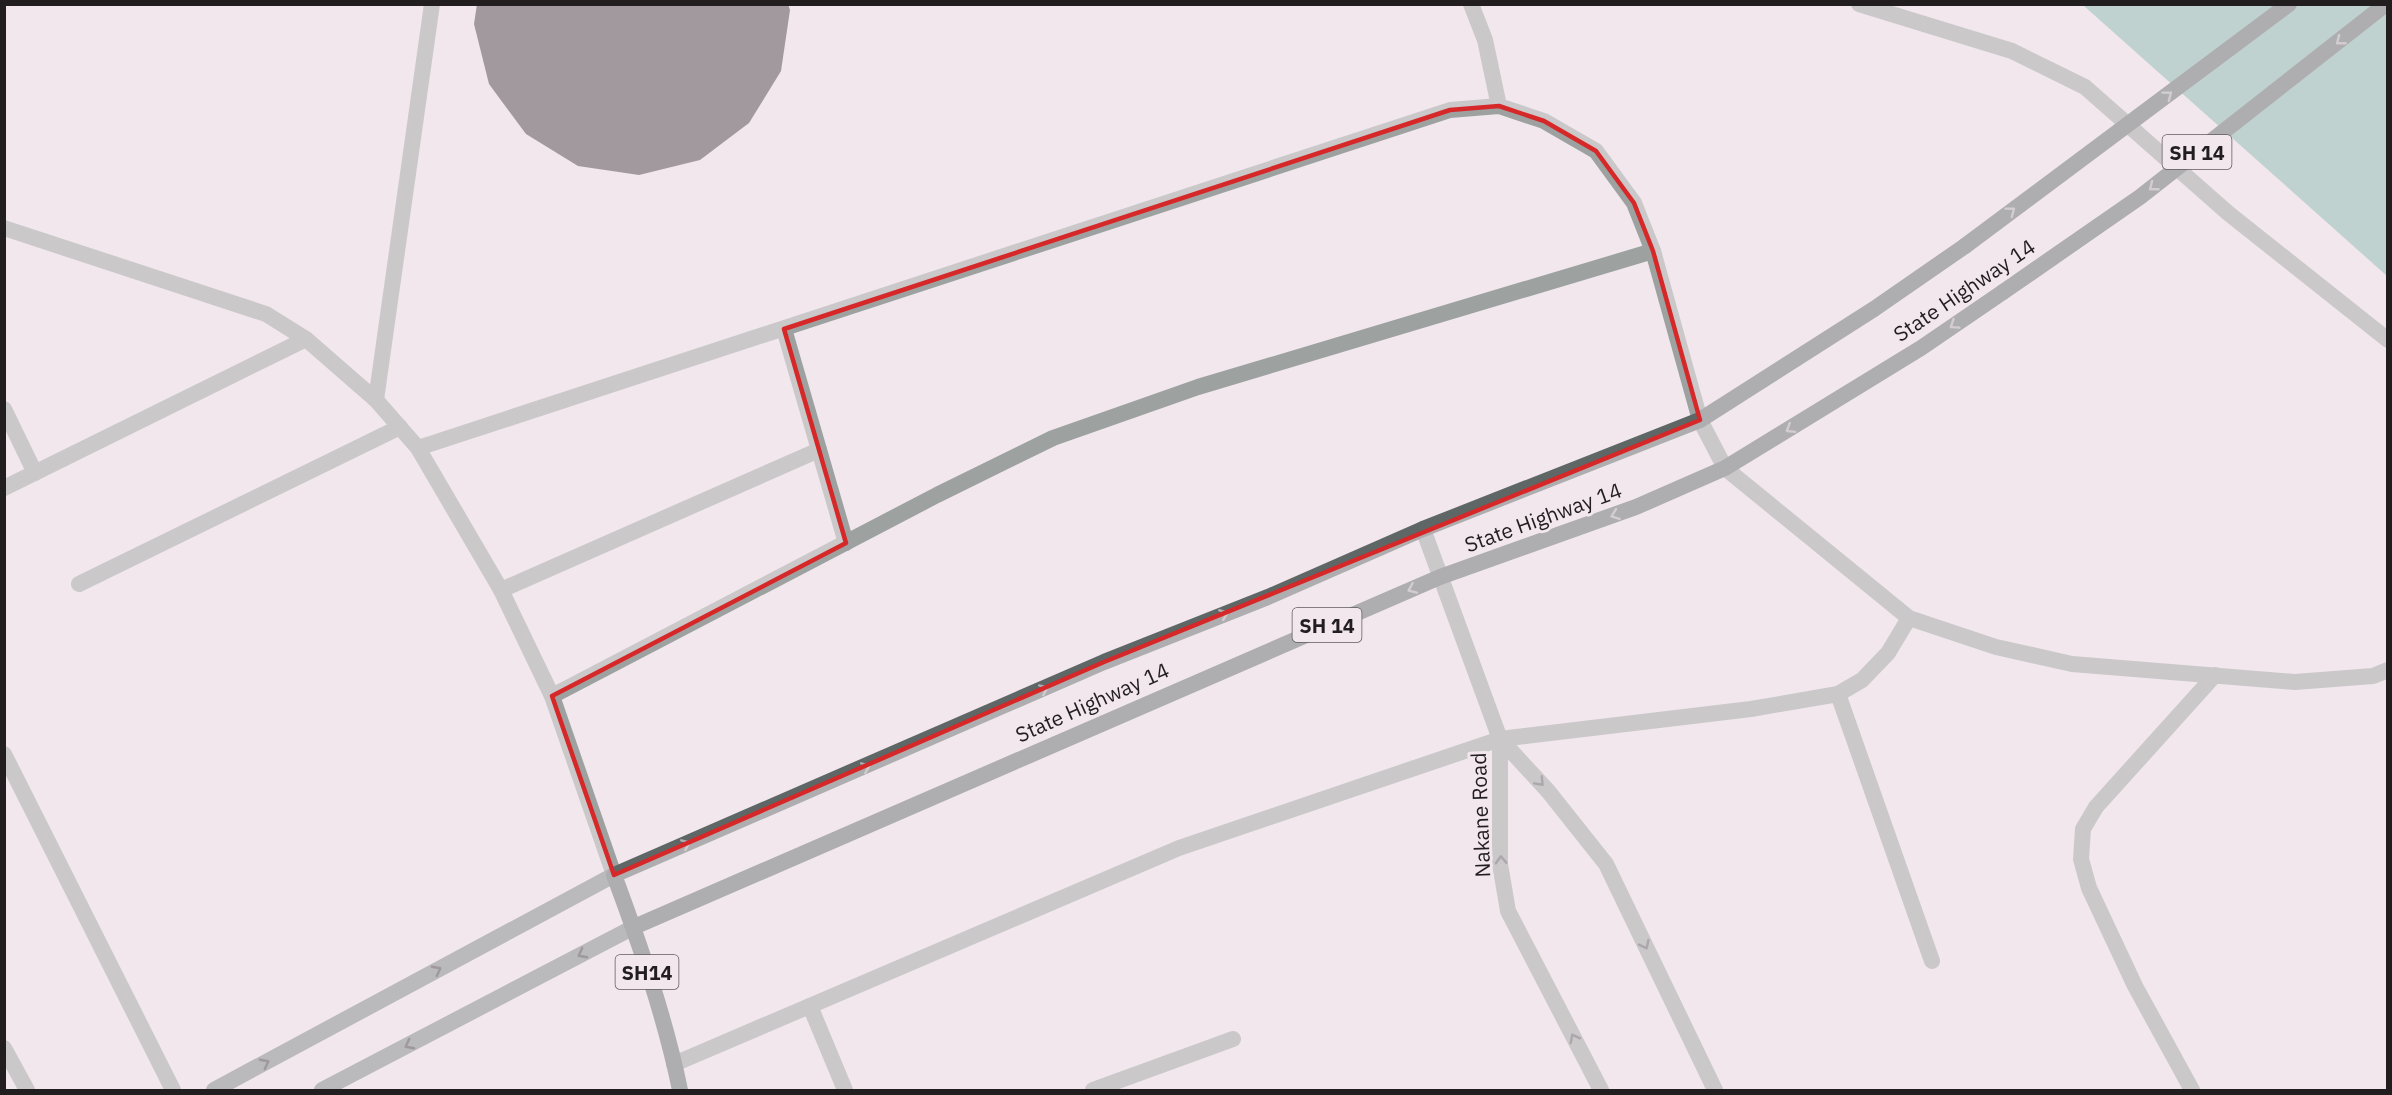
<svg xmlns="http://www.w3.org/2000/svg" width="2392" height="1095" font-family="'IBM Plex Sans',sans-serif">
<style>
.water{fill:#85b9ad}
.building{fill:#433b40}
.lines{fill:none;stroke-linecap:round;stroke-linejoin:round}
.minor{stroke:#9da2a1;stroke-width:16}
.tertiary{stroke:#9da2a1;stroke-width:16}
.secondary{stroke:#78807e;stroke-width:16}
.primary{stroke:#5e6765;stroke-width:16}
.primary-bridge{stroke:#5e6765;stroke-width:16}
.oneway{stroke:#afadb0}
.oneway2{stroke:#59595a}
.oneway3{stroke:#3c3b3c}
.marked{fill:none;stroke:#d62828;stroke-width:4.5;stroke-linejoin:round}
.labels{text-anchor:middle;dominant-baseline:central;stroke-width:6;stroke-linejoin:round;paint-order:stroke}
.shield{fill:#f1e7ed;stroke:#605a5e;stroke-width:1.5}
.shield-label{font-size:20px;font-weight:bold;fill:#221e20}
.street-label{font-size:21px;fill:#221e20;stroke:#f1e7ed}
</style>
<rect width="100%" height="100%" fill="#f1e7ed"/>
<polygon class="water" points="2080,5 2387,5 2387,276 2084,6"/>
<polygon class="building" points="477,4 788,4 790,10 781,71 749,123 700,160 639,175 578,166 526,134 489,84 474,24"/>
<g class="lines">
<g class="minor">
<polyline points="1471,4 1485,40 1499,106"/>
<polyline points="784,329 846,543"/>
<polyline points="376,400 432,4"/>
<polyline points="4,409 35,473"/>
<polyline points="418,448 1450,110 1499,106 1544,121 1596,151 1634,203 1653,251 1700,420 1725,468 1909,618 1996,647 2072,664 2295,682 2373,676 2388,670"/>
<polyline points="4,488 306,339"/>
<polyline points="79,584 400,427"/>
<polyline points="501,590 819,450"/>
<polyline points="1838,694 1932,961"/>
<polyline points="552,696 937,495 1053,438 1198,387 1653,251"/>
<polyline points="4,754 173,1090"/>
<polyline points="810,1006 845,1090"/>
<polyline points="4,1048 27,1090"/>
<polyline points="674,1064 1179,848 1500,739 1751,709 1838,694 1862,680 1888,653 1909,618"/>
<polyline points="1093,1090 1233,1039"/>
<polyline points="2192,1090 2135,986 2089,888 2081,859 2083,829 2096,807 2215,675"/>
</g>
<g class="tertiary">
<polyline points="1859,4 2012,51 2085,87 2228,213 2388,340"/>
<polyline points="4,228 266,314 306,339 376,400 418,448 501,590 552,696 614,875"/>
<polyline points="1423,529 1500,739 1500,864 1508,911 1601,1090"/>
<polyline points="1500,739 1548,791 1606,864 1715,1090"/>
</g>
<g class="secondary">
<polyline points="214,1090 614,875"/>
<polyline points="322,1090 634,927"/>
</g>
<g class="primary">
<polyline points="634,927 1440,577 1636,507 1725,468 1921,348 2003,292"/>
<path d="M 680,1090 C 665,1017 640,945 614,875 L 1104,662 L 1268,597 L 1423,529 L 1700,420 L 1874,309 L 1965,246"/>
</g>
<g class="primary-bridge">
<polyline points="1965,246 2289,4"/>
<polyline points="2003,292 2140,197 2386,4"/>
</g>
</g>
<defs><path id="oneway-chevron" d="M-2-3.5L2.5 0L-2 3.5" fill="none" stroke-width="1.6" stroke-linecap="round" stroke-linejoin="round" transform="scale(1.5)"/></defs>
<g class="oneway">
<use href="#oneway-chevron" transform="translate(2340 41) rotate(142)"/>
<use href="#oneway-chevron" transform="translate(2168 95) rotate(-37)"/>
<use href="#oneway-chevron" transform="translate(2153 187) rotate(142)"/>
<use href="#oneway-chevron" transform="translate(2011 211) rotate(-37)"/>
<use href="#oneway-chevron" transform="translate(1954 325) rotate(146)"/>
<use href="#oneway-chevron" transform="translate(1790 429) rotate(148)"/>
<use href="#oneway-chevron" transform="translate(1615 515) rotate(160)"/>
<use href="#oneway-chevron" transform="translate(1412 589) rotate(157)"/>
<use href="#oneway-chevron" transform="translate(1224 614) rotate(-22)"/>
<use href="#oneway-chevron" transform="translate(1044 689) rotate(-24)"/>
<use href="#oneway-chevron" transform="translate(866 767) rotate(-23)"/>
<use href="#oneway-chevron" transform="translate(686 844) rotate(-23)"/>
</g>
<g class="oneway2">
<use href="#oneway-chevron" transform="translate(1540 782) rotate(47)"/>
<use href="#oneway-chevron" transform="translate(1501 860) rotate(-92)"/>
<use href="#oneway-chevron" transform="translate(1645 945) rotate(64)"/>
<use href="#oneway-chevron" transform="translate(1574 1038) rotate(-117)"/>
</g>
<g class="oneway3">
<use href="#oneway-chevron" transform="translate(582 954) rotate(152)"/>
<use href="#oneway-chevron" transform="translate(437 970) rotate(-28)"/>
<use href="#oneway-chevron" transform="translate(409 1045) rotate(152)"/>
<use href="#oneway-chevron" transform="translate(265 1063) rotate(-28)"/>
</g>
<path d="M0 0H2392V1095H0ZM 1499,106 L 1544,121 L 1596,151 L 1634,203 L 1653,251 L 1700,420 L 1104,662 L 614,875 L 552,696 L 846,543 L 784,329 L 1450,110 Z" fill="#f1e7ed" fill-opacity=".55" fill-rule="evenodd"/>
<path class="marked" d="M 1499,106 L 1544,121 L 1596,151 L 1634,203 L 1653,251 L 1700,420 L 1104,662 L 614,875 L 552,696 L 846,543 L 784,329 L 1450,110 Z"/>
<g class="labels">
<g class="shield">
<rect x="2162.5" y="135" width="69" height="34" rx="4.5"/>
<rect x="1292.5" y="608" width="69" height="34" rx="4.5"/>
<rect x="615.5" y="955" width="63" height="34" rx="4.5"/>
</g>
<g class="shield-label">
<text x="2197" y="152">SH 14</text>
<text x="1327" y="625">SH 14</text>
<text x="647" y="972">SH14</text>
</g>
<g class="street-label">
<text transform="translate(1964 290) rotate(-34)">State Highway 14</text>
<text transform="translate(1543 517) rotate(-20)">State Highway 14</text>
<text transform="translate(1092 702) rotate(-24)">State Highway 14</text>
<text transform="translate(1480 815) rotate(-92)">Nakane Road</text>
</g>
</g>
<rect width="2392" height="1095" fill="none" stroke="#221e20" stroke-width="12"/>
</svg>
